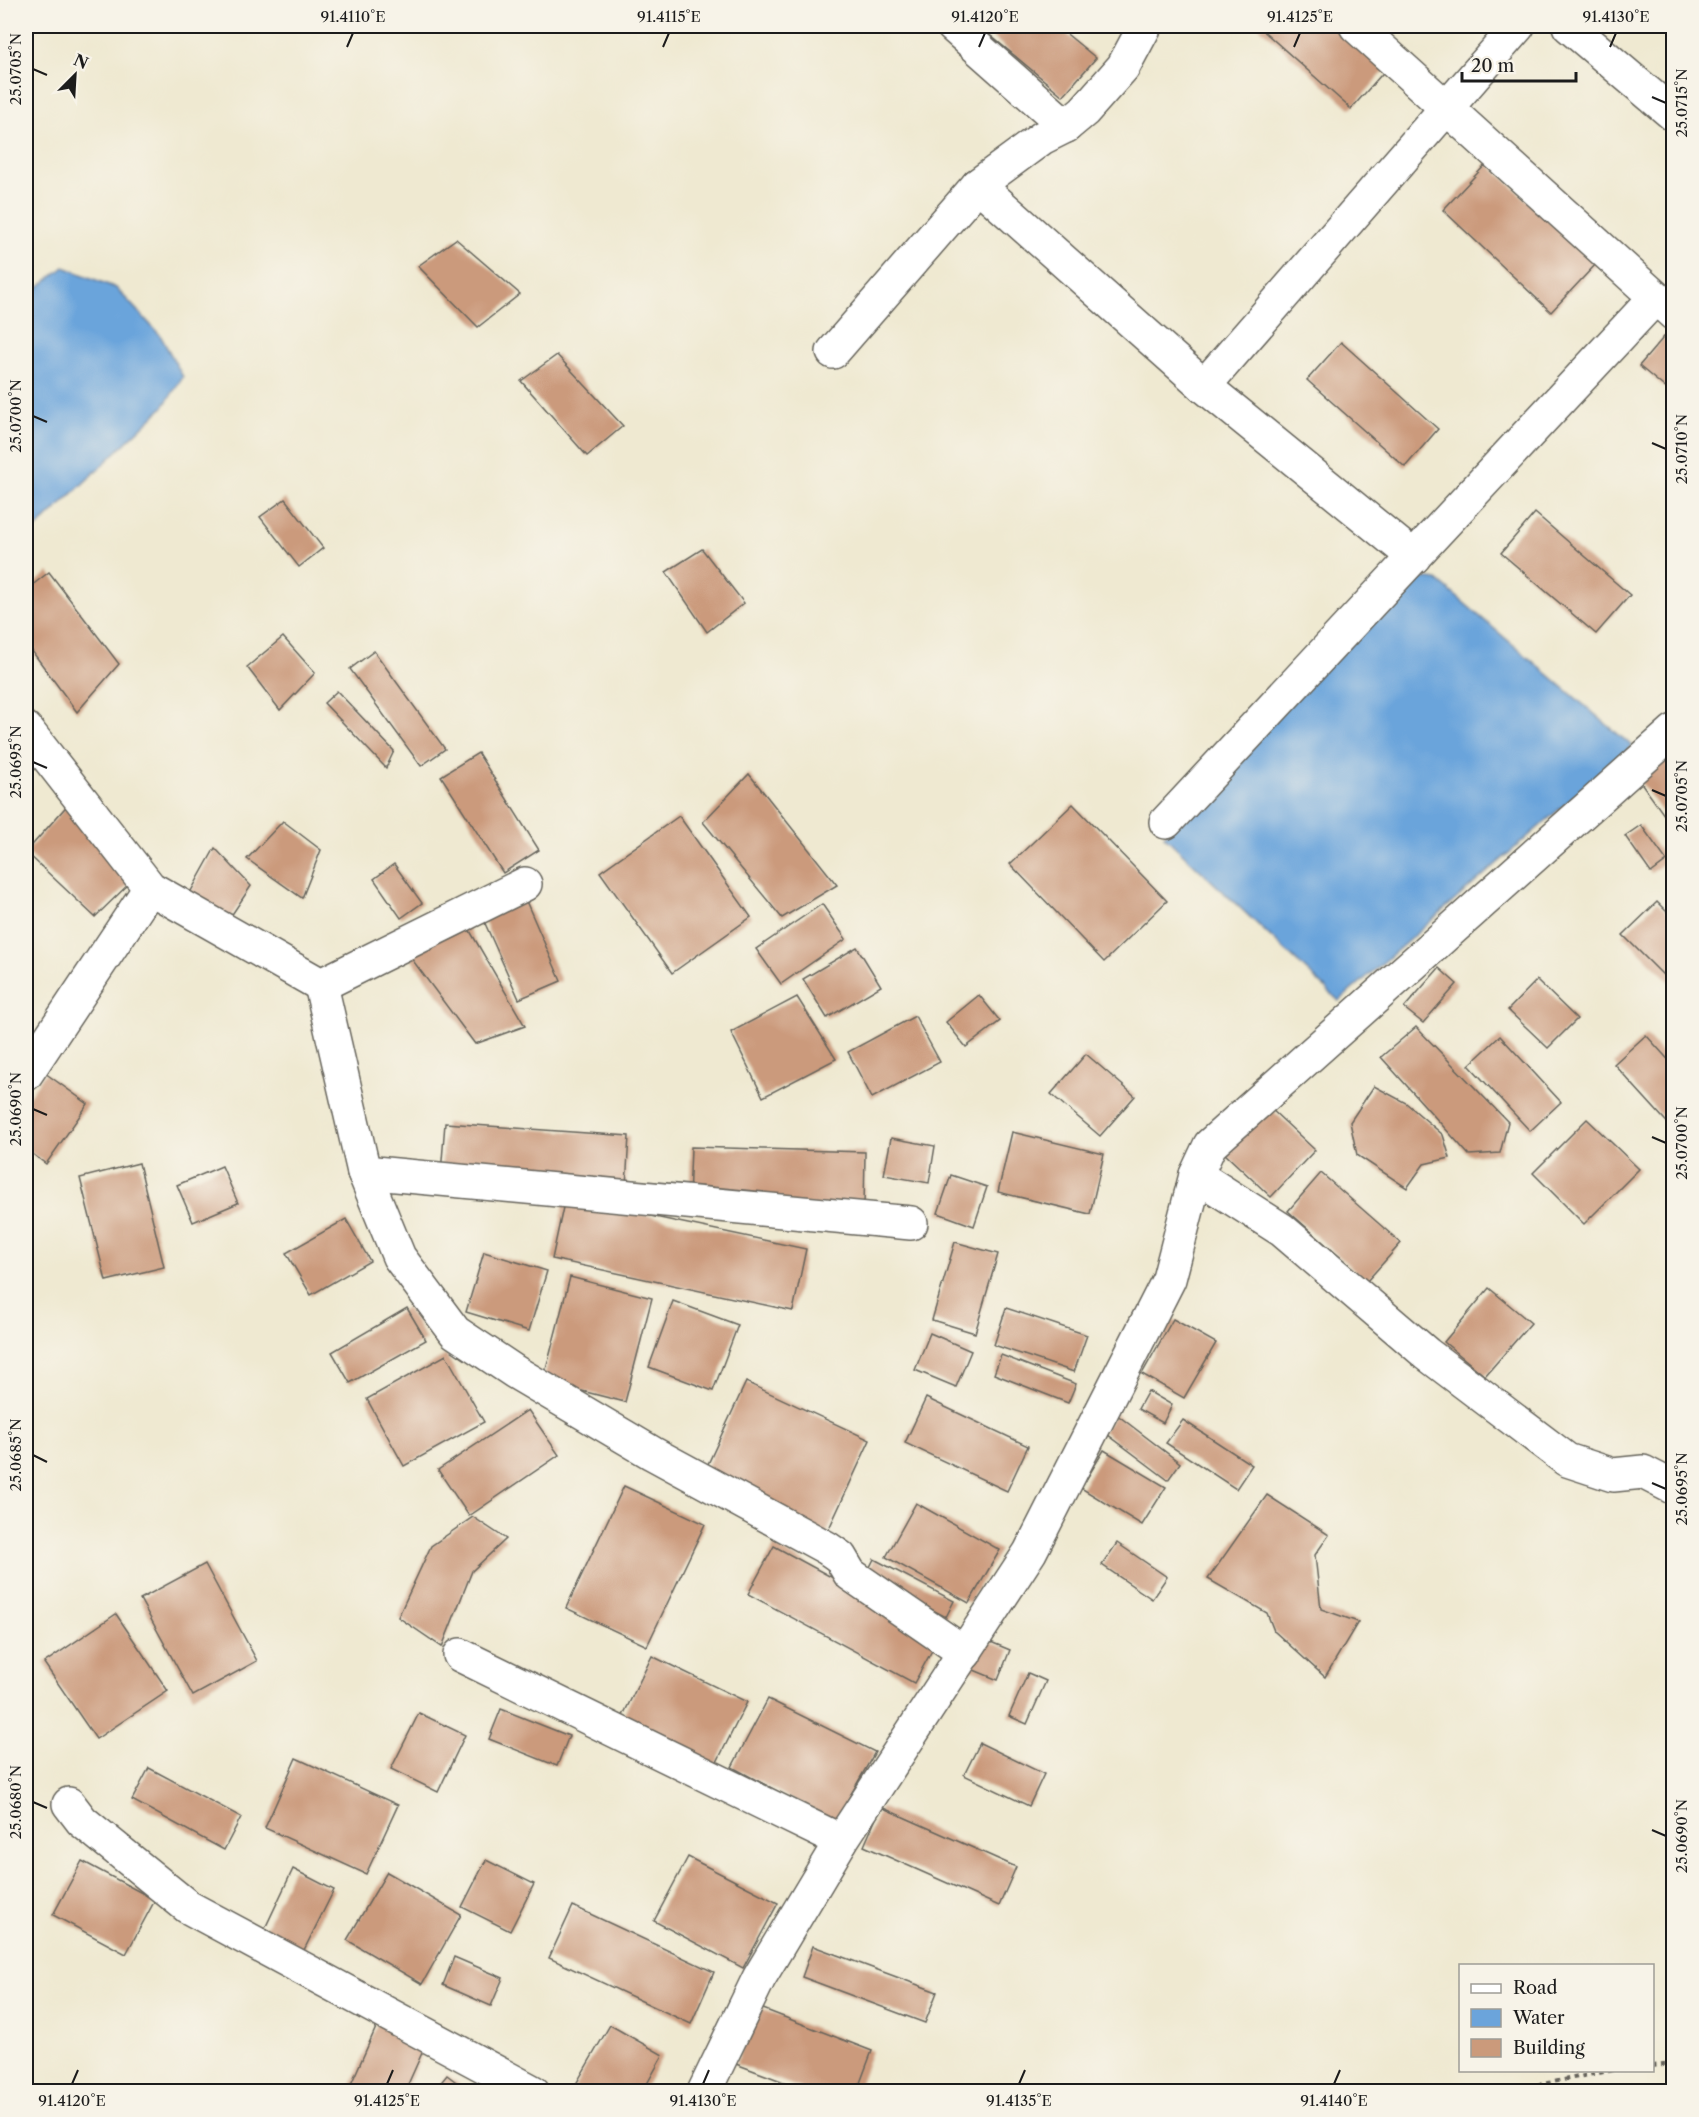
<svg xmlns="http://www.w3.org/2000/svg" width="1699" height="2117" font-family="'Libre Caslon Text',serif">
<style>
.water{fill:#6ba4db;stroke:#44607c;stroke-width:1.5}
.building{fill:#cb9a7b}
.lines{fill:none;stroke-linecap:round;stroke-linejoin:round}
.street-casing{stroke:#66645b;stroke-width:36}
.path{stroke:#66645b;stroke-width:4;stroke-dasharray:4.5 4.5;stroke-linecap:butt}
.street{stroke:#fff;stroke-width:33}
.ticks{fill:none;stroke:#1c1c1c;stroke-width:2}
.neatline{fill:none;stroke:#1c1c1c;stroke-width:2}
.ticks-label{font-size:15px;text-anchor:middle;fill:#1c1c1c}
</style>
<rect width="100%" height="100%" fill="#f7f3e8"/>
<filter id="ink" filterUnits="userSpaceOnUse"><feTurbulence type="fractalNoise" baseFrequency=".0167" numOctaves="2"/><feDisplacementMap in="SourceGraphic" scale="12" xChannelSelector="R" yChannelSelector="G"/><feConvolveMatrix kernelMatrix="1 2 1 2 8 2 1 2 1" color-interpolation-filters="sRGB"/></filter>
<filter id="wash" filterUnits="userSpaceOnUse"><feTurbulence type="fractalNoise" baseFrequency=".008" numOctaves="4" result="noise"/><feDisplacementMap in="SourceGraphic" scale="24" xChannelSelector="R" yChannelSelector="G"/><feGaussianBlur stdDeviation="1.35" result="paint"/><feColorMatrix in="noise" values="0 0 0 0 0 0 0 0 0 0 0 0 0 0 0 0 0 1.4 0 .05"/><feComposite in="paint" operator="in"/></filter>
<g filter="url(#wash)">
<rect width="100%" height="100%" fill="#efe9d1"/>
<g class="water">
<polygon points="64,267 116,288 160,335 183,377 163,407 26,538 26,297"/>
<polygon points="1408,576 1437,580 1632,746 1339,1001 1164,836"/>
</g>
<g id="blocks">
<g class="building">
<polygon points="979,26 1057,26 1096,58 1063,96"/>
<polygon points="1258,26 1343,26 1389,66 1351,109"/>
<polygon points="1487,163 1596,264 1551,312 1443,210"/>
<polygon points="456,239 520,294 478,327 418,266"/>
<polygon points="1669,331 1674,335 1674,395 1639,366"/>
<polygon points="1341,342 1438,429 1405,467 1307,380"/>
<polygon points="557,355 623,426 587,456 521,381"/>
<polygon points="285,499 323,548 299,567 260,517"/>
<polygon points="1535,513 1630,595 1596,634 1501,553"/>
<polygon points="702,549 744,603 707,632 666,572"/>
<polygon points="49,572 119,664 77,712 26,643 26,590"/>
<polygon points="283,637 315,673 280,710 247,667"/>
<polygon points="374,651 445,749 421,766 350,669"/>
<polygon points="337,691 394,751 386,768 324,703"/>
<polygon points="1674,751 1674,829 1637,777"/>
<polygon points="478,753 539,850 503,873 441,776"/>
<polygon points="749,774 837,885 782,918 703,822"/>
<polygon points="72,800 136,877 95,917 26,852"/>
<polygon points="1073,804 1167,901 1104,962 1010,864"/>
<polygon points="679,816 751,917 672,973 600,872"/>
<polygon points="283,821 321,850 302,898 247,859"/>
<polygon points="1641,825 1667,861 1651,873 1625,836"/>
<polygon points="215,848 251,886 225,925 186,900"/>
<polygon points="394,864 422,903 401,918 374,879"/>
<polygon points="526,901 561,981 519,999 483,919"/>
<polygon points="1657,902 1674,919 1674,986 1623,935"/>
<polygon points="822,904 846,939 781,984 756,949"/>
<polygon points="462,917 525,1026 475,1044 408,954"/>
<polygon points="857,947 881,986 827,1018 803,979"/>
<polygon points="1439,968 1457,984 1423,1023 1404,1008"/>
<polygon points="1537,980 1577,1019 1548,1048 1508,1010"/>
<polygon points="979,995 1000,1021 966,1047 946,1022"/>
<polygon points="797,997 836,1059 763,1097 731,1032"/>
<polygon points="915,1016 940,1062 872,1098 848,1052"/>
<polygon points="1416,1027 1508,1122 1500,1153 1469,1155 1381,1057"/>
<polygon points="1646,1035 1674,1066 1674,1130 1614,1064"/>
<polygon points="1500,1036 1561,1102 1530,1131 1469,1065"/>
<polygon points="1086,1054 1135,1096 1100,1136 1051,1094"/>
<polygon points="45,1073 88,1104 46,1164 26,1149 26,1100"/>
<polygon points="1374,1086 1406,1103 1443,1135 1450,1158 1424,1164 1407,1188 1357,1155 1350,1122"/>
<polygon points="1269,1107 1315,1150 1271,1197 1224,1153"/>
<polygon points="1587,1119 1639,1169 1584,1224 1533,1173"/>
<polygon points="445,1123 629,1136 626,1186 441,1173"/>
<polygon points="1012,1132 1104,1154 1090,1214 998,1192"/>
<polygon points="891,1138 935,1146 929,1183 884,1175"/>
<polygon points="691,1147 865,1152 864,1207 689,1201"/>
<polygon points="139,1163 164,1267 106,1281 80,1178"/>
<polygon points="222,1166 238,1203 193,1222 177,1185"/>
<polygon points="1321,1173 1401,1243 1367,1281 1288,1211"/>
<polygon points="951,1175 987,1187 974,1226 938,1213"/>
<polygon points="565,1198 806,1249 793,1311 552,1259"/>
<polygon points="346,1219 370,1261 311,1295 286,1253"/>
<polygon points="955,1242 998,1254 975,1333 932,1320"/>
<polygon points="484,1252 547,1271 529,1331 466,1312"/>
<polygon points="570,1277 652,1298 625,1402 543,1381"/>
<polygon points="1489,1288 1531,1323 1485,1376 1444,1342"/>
<polygon points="673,1301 738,1325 713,1391 649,1367"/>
<polygon points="407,1308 426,1340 350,1383 332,1352"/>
<polygon points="1006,1308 1087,1335 1074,1372 994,1345"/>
<polygon points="1173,1319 1216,1343 1184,1398 1142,1374"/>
<polygon points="930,1333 971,1351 956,1387 915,1370"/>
<polygon points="446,1355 484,1422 404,1466 367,1399"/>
<polygon points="1001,1355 1076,1384 1068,1403 994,1374"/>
<polygon points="746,1382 870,1440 826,1535 702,1477"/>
<polygon points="1148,1391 1172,1405 1163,1423 1138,1409"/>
<polygon points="926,1398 1028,1446 1007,1491 905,1443"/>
<polygon points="528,1410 559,1455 469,1516 438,1470"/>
<polygon points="1116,1414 1180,1463 1168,1480 1103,1431"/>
<polygon points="1183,1420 1252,1465 1236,1489 1166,1443"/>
<polygon points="1104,1450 1166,1487 1142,1525 1081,1488"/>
<polygon points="624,1486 705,1524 647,1646 566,1608"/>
<polygon points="1267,1495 1329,1535 1315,1555 1321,1609 1358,1622 1325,1677 1274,1631 1267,1613 1208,1579"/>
<polygon points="916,1503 1000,1550 969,1603 886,1557"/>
<polygon points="473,1517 506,1539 472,1571 442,1647 398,1617 431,1546"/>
<polygon points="1117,1543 1167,1577 1152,1599 1102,1565"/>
<polygon points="774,1546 940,1636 914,1683 748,1594"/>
<polygon points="874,1559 954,1601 946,1617 866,1575"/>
<polygon points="205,1564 257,1661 193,1696 140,1599"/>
<polygon points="116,1614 168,1691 96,1739 44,1663"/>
<polygon points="981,1638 1010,1650 998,1680 969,1668"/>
<polygon points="652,1656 747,1702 713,1770 619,1724"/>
<polygon points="1028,1673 1046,1681 1027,1724 1009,1716"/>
<polygon points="768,1699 875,1752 835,1822 732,1767"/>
<polygon points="501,1709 569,1736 557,1766 489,1739"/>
<polygon points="419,1713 465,1735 438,1792 391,1769"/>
<polygon points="980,1743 1044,1774 1029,1806 964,1775"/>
<polygon points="296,1758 398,1805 366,1874 265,1828"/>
<polygon points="149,1768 241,1817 224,1850 132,1800"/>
<polygon points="881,1807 1016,1867 999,1906 864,1846"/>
<polygon points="688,1857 778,1903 743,1968 654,1921"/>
<polygon points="486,1860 534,1884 510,1931 462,1907"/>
<polygon points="82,1861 155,1900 126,1954 53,1915"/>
<polygon points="293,1869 334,1890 301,1956 261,1937"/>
<polygon points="387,1872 461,1915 422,1984 347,1940"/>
<polygon points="573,1906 714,1972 691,2024 549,1958"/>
<polygon points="813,1946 937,1992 925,2023 802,1977"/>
<polygon points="454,1957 503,1978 491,2006 443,1985"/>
<polygon points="758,2007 872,2051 857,2091 808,2091 736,2064"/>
<polygon points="378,2023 426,2044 405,2091 348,2091"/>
<polygon points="610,2025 663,2055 643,2091 572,2091"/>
<polygon points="447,2075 468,2091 434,2091"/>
</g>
</g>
</g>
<g filter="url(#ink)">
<use href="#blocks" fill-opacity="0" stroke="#66645b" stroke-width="1.5"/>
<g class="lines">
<defs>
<g id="street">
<polyline points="953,26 1066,126"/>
<polyline points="1356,26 1674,314"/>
<polyline points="1569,26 1674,115"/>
<polyline points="978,185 1204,386 1414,557"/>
<polyline points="833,352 978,185 1042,138 1066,126 1084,111 1123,67 1145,26"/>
<polyline points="1204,386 1518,26"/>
<polyline points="26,729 150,888 321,985 525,884"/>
<polyline points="1166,822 1655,298"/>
<polyline points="321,985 364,1172 399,1257 455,1332 515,1372 652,1453 827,1548 840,1557 850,1574 965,1653"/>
<polyline points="26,1074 150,888"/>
<polyline points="364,1172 911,1223"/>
<polyline points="1196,1175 1282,1230 1427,1354 1567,1460 1613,1475 1643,1472 1674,1488"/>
<polyline points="460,1655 841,1841"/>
<polyline points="69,1804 82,1821 188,1907 533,2092"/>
<polyline points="704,2092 759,1978 841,1841 1030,1552 1169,1279 1196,1175 1210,1145 1674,731"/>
</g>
</defs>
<use href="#street" class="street-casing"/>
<g class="path">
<polyline points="1652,2066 1674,2064"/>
<polyline points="1502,2092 1614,2070"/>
</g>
<use href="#street" class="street"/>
</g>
</g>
<path class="ticks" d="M 347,47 L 353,33M 663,47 L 669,33M 979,47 L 985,33M 1294,47 L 1300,33M 1610,47 L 1616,33M 33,69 L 47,75M 1652,97 L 1666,103M 33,416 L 47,422M 1652,443 L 1666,449M 33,762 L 47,768M 1652,790 L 1666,796M 33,1109 L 47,1115M 1652,1137 L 1666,1143M 33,1455 L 47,1462M 1652,1483 L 1666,1489M 33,1802 L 47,1808M 1652,1830 L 1666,1836M 72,2084 L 78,2070M 387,2084 L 393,2070M 703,2084 L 709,2070M 1019,2084 L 1025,2070M 1334,2084 L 1340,2070"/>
<rect width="1699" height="2117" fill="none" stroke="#f7f3e8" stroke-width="66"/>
<rect x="1459" y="1964" width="195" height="108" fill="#f7f3e8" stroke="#9f9d96" stroke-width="1.5"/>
<rect x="1471" y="1984" width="30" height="9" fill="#ffffff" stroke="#9f9d96" stroke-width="1.5"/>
<text x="1513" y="1994" font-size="18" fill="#1c1c1c">Road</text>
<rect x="1471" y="2009" width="30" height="18" fill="#6ba4db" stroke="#9f9d96" stroke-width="1.5"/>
<text x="1513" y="2024" font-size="18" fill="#1c1c1c">Water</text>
<rect x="1471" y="2039" width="30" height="18" fill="#cb9a7b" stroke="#9f9d96" stroke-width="1.5"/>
<text x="1513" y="2054" font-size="18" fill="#1c1c1c">Building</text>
<g transform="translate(75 75) rotate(24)" stroke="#f7f3e8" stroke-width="4.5" paint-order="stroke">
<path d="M0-4.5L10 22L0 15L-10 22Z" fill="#1c1c1c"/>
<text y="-9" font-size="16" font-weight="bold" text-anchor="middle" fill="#1c1c1c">N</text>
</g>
<path d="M1462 72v9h114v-9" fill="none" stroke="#1c1c1c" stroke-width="3"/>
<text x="1471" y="72" font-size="18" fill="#1c1c1c" stroke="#f7f3e8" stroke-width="4.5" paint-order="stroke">20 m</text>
<rect x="33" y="33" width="1633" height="2051" class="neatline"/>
<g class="ticks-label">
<text x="353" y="22">91.4110°E</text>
<text x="669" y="22">91.4115°E</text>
<text x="985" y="22">91.4120°E</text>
<text x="1300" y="22">91.4125°E</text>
<text x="1616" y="22">91.4130°E</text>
<text transform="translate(16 69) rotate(-90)" y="5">25.0705°N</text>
<text transform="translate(1682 103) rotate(-90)" y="5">25.0715°N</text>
<text transform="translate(16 416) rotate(-90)" y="5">25.0700°N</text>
<text transform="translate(1682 449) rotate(-90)" y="5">25.0710°N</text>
<text transform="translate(16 762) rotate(-90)" y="5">25.0695°N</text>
<text transform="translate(1682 796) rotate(-90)" y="5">25.0705°N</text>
<text transform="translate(16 1109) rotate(-90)" y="5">25.0690°N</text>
<text transform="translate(1682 1143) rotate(-90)" y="5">25.0700°N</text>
<text transform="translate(16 1455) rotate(-90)" y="5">25.0685°N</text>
<text transform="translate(1682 1489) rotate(-90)" y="5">25.0695°N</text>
<text transform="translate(16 1802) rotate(-90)" y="5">25.0680°N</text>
<text transform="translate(1682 1836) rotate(-90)" y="5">25.0690°N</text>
<text x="72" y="2106">91.4120°E</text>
<text x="387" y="2106">91.4125°E</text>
<text x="703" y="2106">91.4130°E</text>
<text x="1019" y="2106">91.4135°E</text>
<text x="1334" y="2106">91.4140°E</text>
</g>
</svg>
